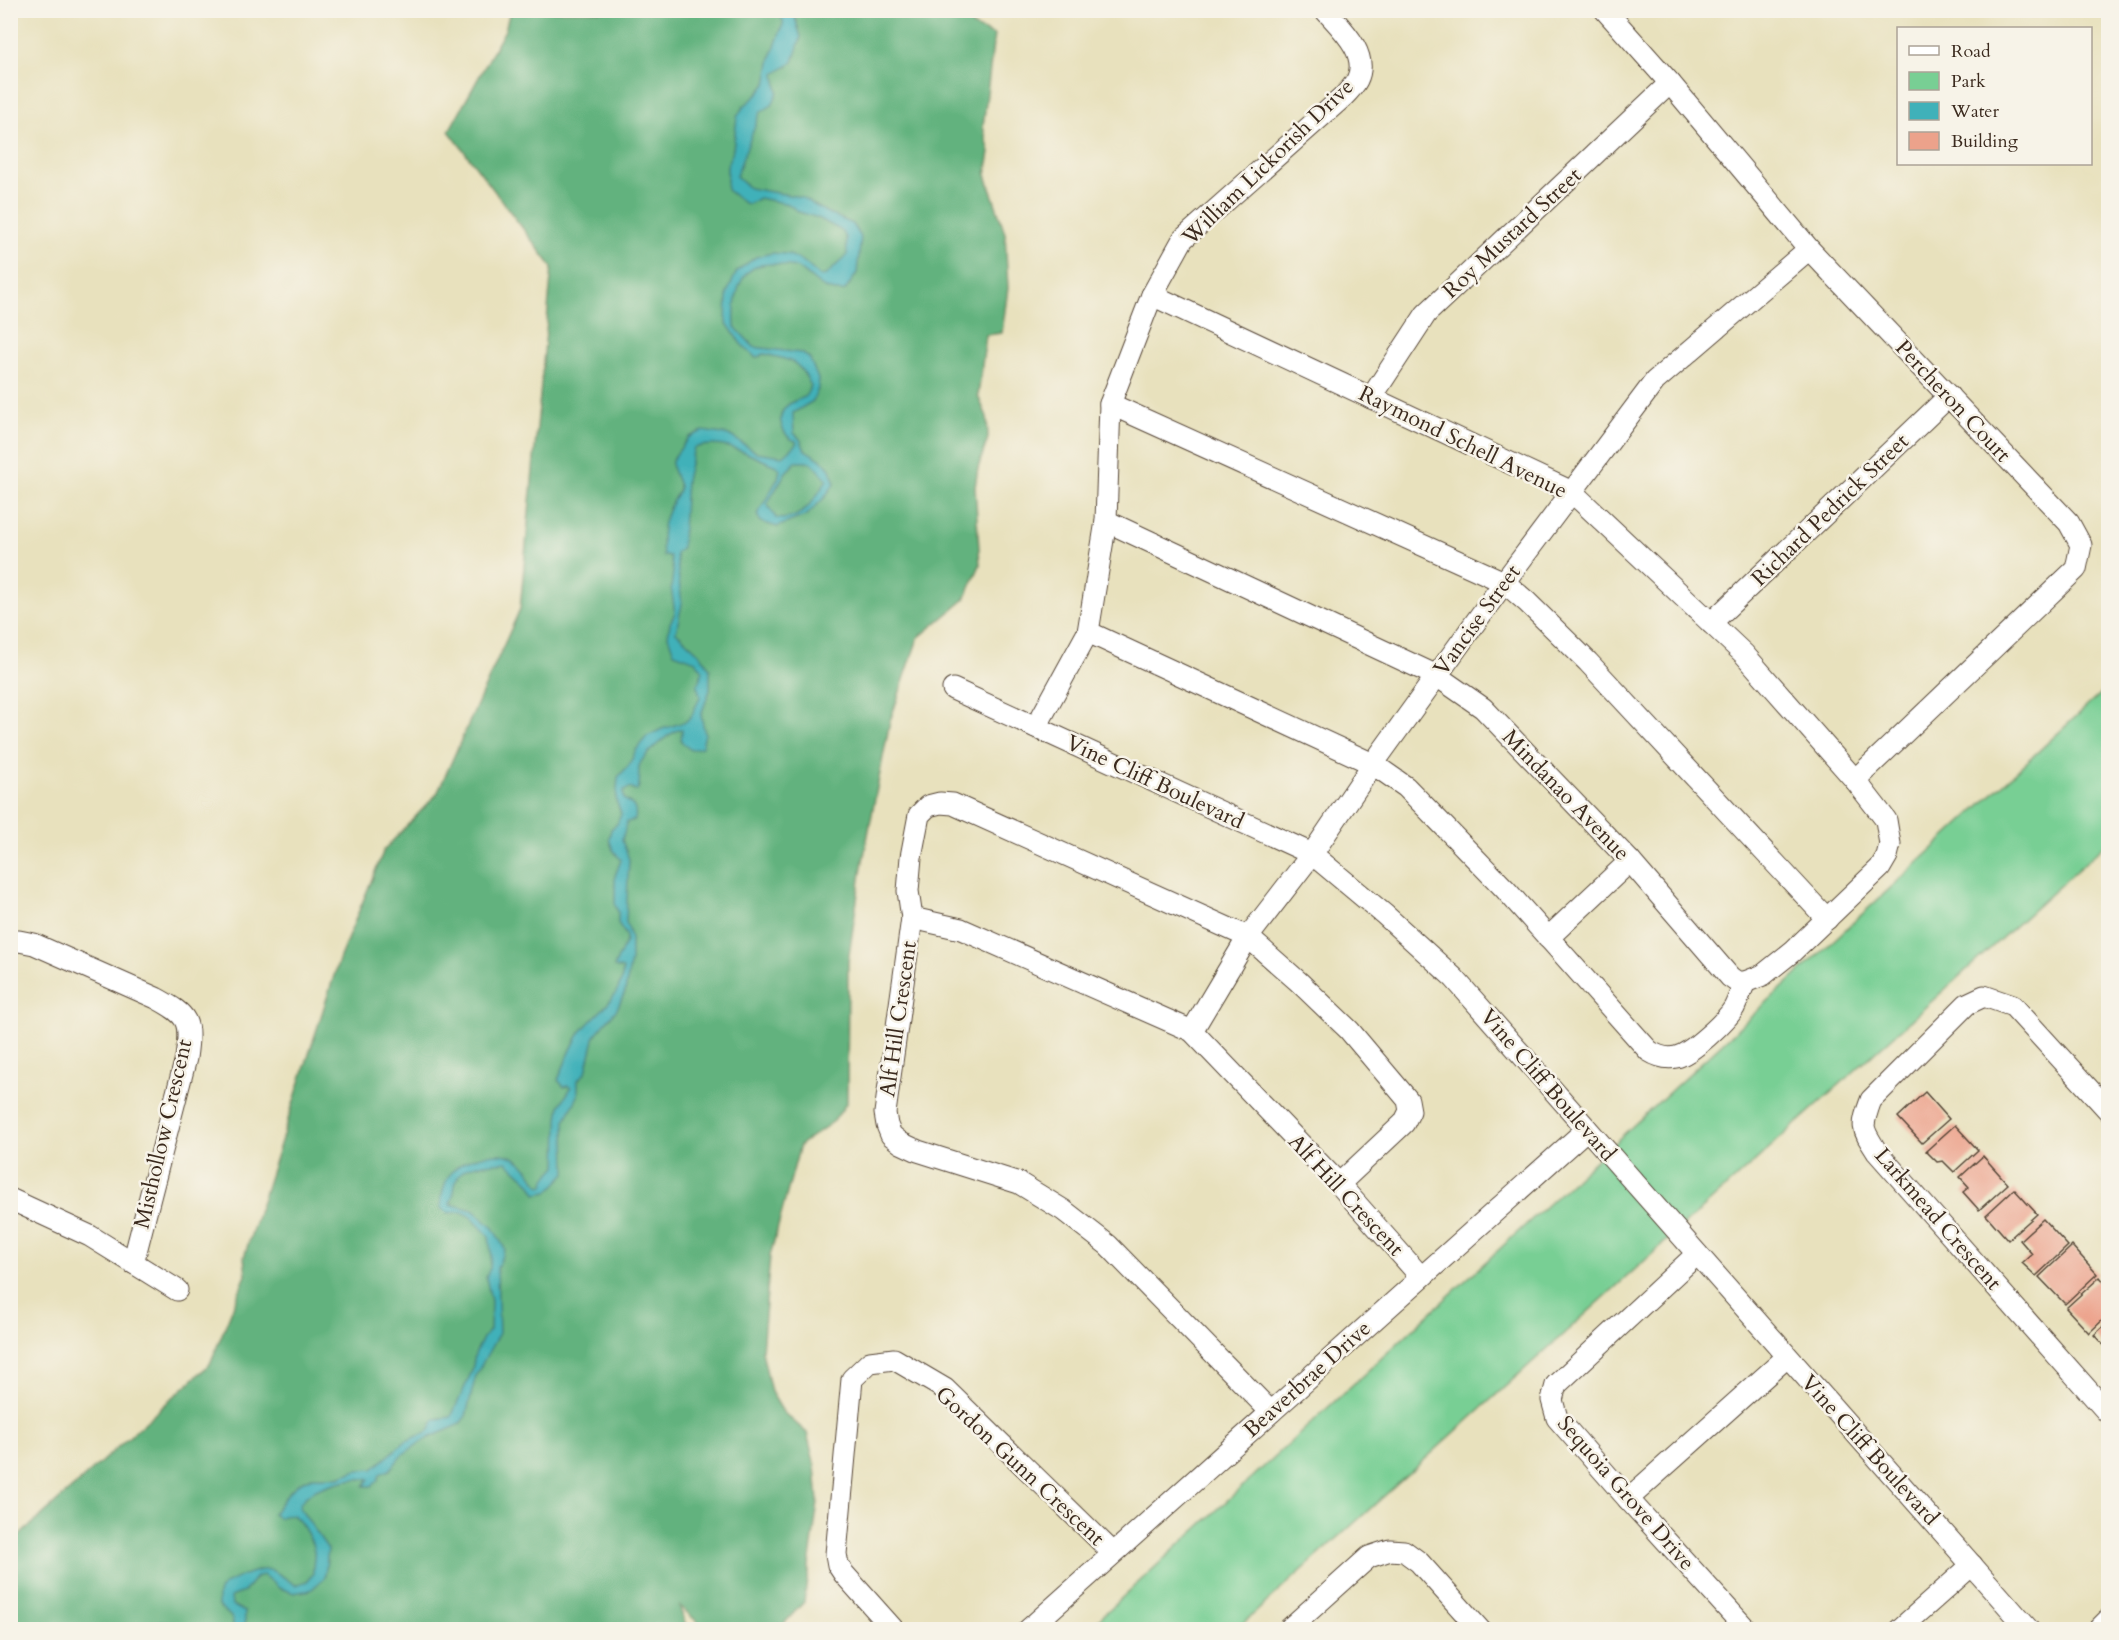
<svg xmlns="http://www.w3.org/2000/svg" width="2119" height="1640" font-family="Cardo,serif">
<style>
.green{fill:#78cf94;stroke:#5a7c59;stroke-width:1.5}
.forest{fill:#62b27e;stroke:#4e6e4e;stroke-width:1.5}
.water{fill:#40b1b9;stroke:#3e6e6c;stroke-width:1.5;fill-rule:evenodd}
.building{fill:#eca28b}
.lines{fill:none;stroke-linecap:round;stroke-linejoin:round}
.minor-casing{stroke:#554536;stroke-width:23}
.minor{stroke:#fff;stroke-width:21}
.labels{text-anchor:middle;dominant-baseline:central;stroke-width:5;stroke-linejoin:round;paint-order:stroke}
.street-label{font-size:22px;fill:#3b2a1e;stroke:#f7f3e8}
</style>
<rect width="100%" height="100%" fill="#f7f3e8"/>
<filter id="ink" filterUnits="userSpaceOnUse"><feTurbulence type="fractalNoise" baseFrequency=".0167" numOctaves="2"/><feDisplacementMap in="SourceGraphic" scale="12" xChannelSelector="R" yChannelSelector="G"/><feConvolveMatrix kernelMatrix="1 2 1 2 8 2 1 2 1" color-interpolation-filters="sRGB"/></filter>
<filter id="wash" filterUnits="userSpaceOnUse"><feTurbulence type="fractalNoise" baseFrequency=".008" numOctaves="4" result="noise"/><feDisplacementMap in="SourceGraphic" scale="24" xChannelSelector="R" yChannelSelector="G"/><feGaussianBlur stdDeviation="1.35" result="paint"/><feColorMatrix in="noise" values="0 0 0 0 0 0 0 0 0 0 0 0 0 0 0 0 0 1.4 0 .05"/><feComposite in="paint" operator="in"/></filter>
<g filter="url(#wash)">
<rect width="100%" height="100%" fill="#e8e1bd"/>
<polygon class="green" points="2108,687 2108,842 1237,1629 1087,1630"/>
<polygon class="forest" points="510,11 973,11 972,26 994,35 983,127 990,152 986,175 1005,233 1008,288 1002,333 986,335 978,396 987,417 988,438 978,468 975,487 980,565 965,599 918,638 890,721 862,866 848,962 847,1102 834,1121 800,1145 770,1256 762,1351 771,1392 783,1412 807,1433 815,1466 818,1502 804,1602 778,1630 705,1629 679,1605 687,1629 11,1629 10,1544 210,1364 246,1275 244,1257 340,957 384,850 437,794 520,609 552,267 449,131 505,30"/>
<g class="water">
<path d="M 775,11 L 793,11 L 801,37 L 793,62 L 775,74 L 778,92 L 772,105 L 760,113 L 736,176 L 749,188 L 801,197 L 826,212 L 853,224 L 861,237 L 857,273 L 845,291 C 818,294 814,275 795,267 C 792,266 786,266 781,265 C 739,258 733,294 735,327 L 754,347 L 802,353 L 810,359 L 818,379 L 818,389 L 813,401 L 793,413 L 794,433 L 800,439 L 805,450 L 822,460 L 830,469 L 835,483 L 825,497 L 807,515 L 777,527 L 761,522 L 757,515 L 778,478 L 780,469 L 776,466 C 750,455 722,438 694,448 L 686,480 L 682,548 L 676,554 L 682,604 L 676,632 L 701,655 L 710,669 L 710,690 L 701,715 L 705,734 L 702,747 L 690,750 L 681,741 L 682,729 C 672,730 641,756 639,767 C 638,776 642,782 637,791 L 629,788 L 623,792 L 624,799 C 634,805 637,808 635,820 L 627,822 L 622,840 L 629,859 L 626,922 L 631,937 L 631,960 L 625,992 L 617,1009 L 595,1035 L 586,1072 L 578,1080 L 578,1096 L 565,1121 L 566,1173 L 548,1192 L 536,1194 L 530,1183 L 507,1162 C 491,1164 467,1162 458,1177 C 454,1183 455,1196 450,1204 L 473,1210 L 493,1228 L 505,1249 L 497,1268 L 499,1333 L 476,1375 L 466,1416 L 459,1425 L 424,1440 L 402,1455 L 390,1470 L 380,1474 L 378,1481 L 372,1486 L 364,1486 L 369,1479 C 350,1477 305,1487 299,1507 L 328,1549 L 325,1577 L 311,1590 L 294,1593 L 279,1588 L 263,1575 L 256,1577 L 244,1592 L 231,1597 L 232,1605 L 245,1612 L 245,1621 L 242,1629 L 233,1629 C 235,1614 225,1614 218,1605 C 218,1601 217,1595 219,1591 C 224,1581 260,1567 271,1570 C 279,1573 288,1580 295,1585 L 307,1581 L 313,1574 C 312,1566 315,1559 314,1551 C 313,1542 300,1518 292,1515 C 287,1514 283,1516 278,1518 L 273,1514 L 288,1493 L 299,1483 L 312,1477 L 339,1477 L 357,1470 L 373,1469 L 406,1441 L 428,1432 L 435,1419 L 451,1417 L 472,1371 L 475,1354 L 483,1338 L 490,1330 L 491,1301 L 486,1277 L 490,1268 L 491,1253 L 489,1236 L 470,1216 L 462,1212 L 449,1213 L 441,1209 C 441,1177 455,1160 487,1155 C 494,1154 503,1153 510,1156 C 523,1160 532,1175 539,1185 L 544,1186 L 545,1179 L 557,1166 L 558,1119 L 560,1105 L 571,1088 L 568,1086 L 564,1087 L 558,1080 C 564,1065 571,1047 580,1033 C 596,1012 622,999 623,969 L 614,967 L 626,941 L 626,935 L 618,923 L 618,912 L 615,905 L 615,876 L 621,860 L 613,850 L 609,839 L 611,829 L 617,824 L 621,814 L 616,800 L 618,777 L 629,765 L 636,750 L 647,736 L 662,729 L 685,722 L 691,717 L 700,697 L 697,685 L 703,671 L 696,661 L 674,653 L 668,636 L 670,623 L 675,613 L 671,588 L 673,572 L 670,556 L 663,556 C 660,527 664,515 679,490 L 679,486 L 672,467 L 672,460 L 689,437 L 703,431 L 729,435 L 756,452 L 783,456 L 797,444 L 796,441 C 784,438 776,420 784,409 C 789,402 797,400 805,397 L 811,386 C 797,358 792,361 764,354 L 756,358 L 741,344 L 726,322 L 727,293 L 737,271 L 756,257 L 772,253 L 788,254 L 804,262 L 820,276 L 826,275 L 847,255 L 846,238 L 842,231 L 818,218 L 799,212 L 788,204 L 759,198 L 749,204 L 744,203 L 727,190 L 727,166 L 733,149 L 737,117 L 743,107 L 757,95 L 766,84 L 771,57 L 783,24 L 783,20 ZM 796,462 L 811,462 L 827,479 C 816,498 802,523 776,518 L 767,504 L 786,472 Z"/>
<polygon points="162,1621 174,1623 185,1629 120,1629"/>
</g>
<g id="blocks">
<g class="building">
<polygon points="1925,1092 1949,1119 1922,1143 1898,1117"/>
<polygon points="1955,1125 1978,1150 1954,1172 1943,1161 1937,1162 1926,1151"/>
<polygon points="1983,1156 2008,1184 1979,1210 1963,1192 1969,1187 1960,1177"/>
<polygon points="2014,1189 2037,1214 2008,1240 1986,1215"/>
<polygon points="2043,1219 2068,1246 2036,1276 2022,1263 2032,1254 2020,1240"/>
<polygon points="2072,1246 2097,1274 2065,1304 2039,1277"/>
<polygon points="2100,1277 2108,1287 2108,1315 2089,1333 2066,1308"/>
<polygon points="2108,1322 2108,1350 2094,1335"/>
</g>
</g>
</g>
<g filter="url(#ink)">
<use href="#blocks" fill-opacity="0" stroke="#554536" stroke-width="1.5"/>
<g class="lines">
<defs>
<g id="minor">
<polyline points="1605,10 1670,83 1809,249 2069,523 2081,545 2076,569 1855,780"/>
<polyline points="1371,398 1426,314 1670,83"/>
<polyline points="1110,404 1504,582 1527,602 1588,662 1827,919"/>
<polyline points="1106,521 1437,676 1483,708 1630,861 1730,977 1737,982 1745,982 1763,975 1793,951 1880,868 1887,856 1890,844 1886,820 1855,780 1744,654 1572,492 1152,295"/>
<polyline points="1711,623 1949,396"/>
<path d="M 1088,632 L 1373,764 L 1406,787 L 1505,889 L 1649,1051 C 1657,1056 1667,1059 1676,1057 C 1691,1054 1726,1021 1734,1008 C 1738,1000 1741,991 1745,982"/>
<polyline points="953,689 1312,854 1385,915 1454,978 2029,1630"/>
<path d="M 1036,727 L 1088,632 L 1106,521 L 1110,404 L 1152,295 L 1183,239 L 1342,98 C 1347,93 1354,86 1357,80 C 1370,54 1341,28 1325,10"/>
<polyline points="912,918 961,929 1192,1031 1339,1184 1421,1277"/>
<polyline points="1548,938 1630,861"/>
<path d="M 10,942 L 19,941 L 34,944 L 156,998 C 189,1016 191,1020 186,1058 L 133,1263"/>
<polyline points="1192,1031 1248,937 1312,854 1373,764 1511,573 1655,381 1809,249"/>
<path d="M 2108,1110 L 2013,1006 L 1984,996 L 1967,1004 L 1871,1100 C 1861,1128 1861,1127 1877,1152 L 2108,1413"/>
<polyline points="10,1199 90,1236 177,1290"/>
<polyline points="1697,1254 1556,1385 1552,1400 1557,1418 1628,1499 1747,1630"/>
<polyline points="1271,1412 1108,1245 1063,1210 1019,1183 918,1151 901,1143 891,1135 887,1125 885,1113 912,918 908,891 911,857 919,815 928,806 940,803 953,804 1248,937 1299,982 1349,1030 1408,1100 1410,1111 1404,1123 1339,1184"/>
<polyline points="1628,1499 1787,1357"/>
<polyline points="894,1630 844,1574 838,1565 836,1554 852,1379 870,1362 894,1359 945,1389 1113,1553"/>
<polyline points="1028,1630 1587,1129"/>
<polyline points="1288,1630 1369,1557 1390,1550 1404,1551 1419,1562 1480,1630"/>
<polyline points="1899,1630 1972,1565"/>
<polyline points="2098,1630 2108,1620"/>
</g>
</defs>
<use href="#minor" class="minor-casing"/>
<use href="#minor" class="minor"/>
</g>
</g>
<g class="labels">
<g class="street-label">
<text transform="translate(1268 162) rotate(-44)">William Lickorish Drive</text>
<text transform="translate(1512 233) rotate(-43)">Roy Mustard Street</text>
<text transform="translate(1953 401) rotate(47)">Percheron Court</text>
<text transform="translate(1463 442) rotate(26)">Raymond Schell Avenue</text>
<text transform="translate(1830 510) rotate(-44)">Richard Pedrick Street</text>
<text transform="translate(1477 620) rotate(-54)">Vancise Street</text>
<text transform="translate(1155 782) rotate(25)">Vine Cliff Boulevard</text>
<text transform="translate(1566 795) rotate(46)">Mindanao Avenue</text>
<text transform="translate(898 1019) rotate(-82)">Alf Hill Crescent</text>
<text transform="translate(1548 1085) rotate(49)">Vine Cliff Boulevard</text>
<text transform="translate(163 1134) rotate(-77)">Misthollow Crescent</text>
<text transform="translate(1346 1195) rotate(47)">Alf Hill Crescent</text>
<text transform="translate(1938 1219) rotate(49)">Larkmead Crescent</text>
<text transform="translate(1307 1379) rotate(-42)">Beaverbrae Drive</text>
<text transform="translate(1870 1450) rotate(48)">Vine Cliff Boulevard</text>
<text transform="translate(1020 1466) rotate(43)">Gordon Gunn Crescent</text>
<text transform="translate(1626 1493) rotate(49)">Sequoia Grove Drive</text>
</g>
</g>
<rect width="2119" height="1640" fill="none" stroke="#f7f3e8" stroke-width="36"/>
<rect x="1897" y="27" width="195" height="138" fill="#f7f3e8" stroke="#aca397" stroke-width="1.5"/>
<rect x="1909" y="46" width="30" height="9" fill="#ffffff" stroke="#aca397" stroke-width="1.5"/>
<text x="1951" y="57" font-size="18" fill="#3b2a1e">Road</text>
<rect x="1909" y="72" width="30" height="18" fill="#78cf94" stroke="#aca397" stroke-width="1.5"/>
<text x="1951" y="87" font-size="18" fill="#3b2a1e">Park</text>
<rect x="1909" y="102" width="30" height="18" fill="#40b1b9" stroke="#aca397" stroke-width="1.5"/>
<text x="1951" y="117" font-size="18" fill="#3b2a1e">Water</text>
<rect x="1909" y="132" width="30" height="18" fill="#eca28b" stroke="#aca397" stroke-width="1.5"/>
<text x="1951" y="147" font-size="18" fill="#3b2a1e">Building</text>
</svg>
